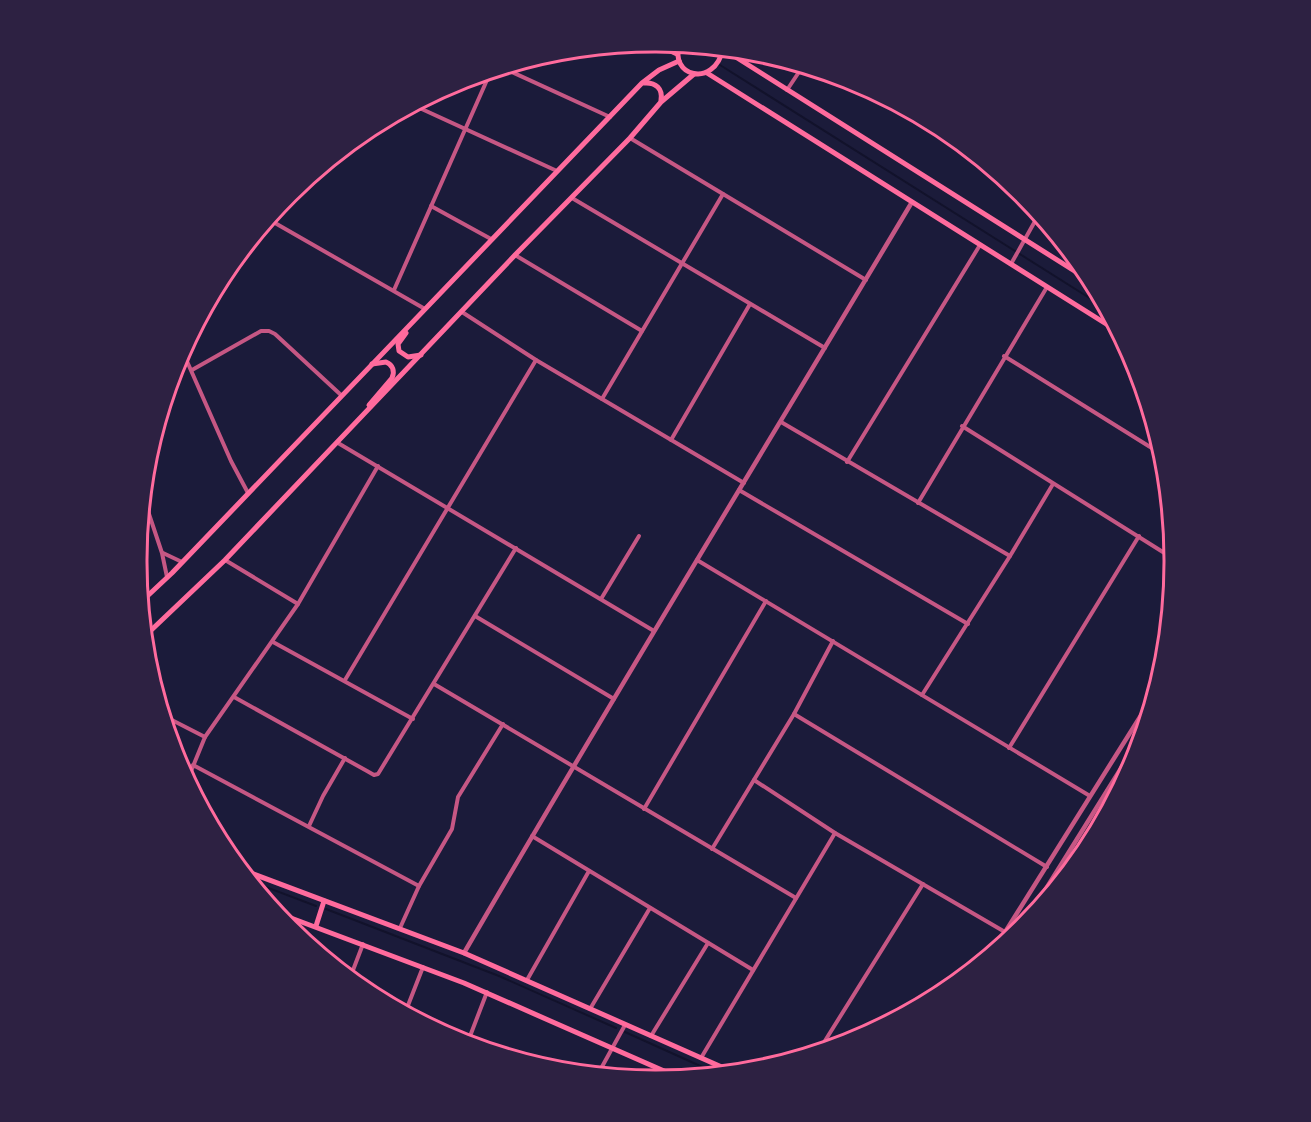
<svg xmlns="http://www.w3.org/2000/svg" width="1311" height="1122" font-family="Spectral,serif">
<style>
.lines{fill:none;stroke-linecap:round;stroke-linejoin:round}
.stream{stroke:#12122b;stroke-width:2}
.minor{stroke:#c65784;stroke-width:4}
.tertiary{stroke:#c65784;stroke-width:4.5}
.secondary{stroke:#ff6b9d;stroke-width:5}
.rim{fill:none;stroke:#ff6b9d;stroke-width:3}
</style>
<rect width="100%" height="100%" fill="#1b1b3a"/>
<g class="lines">
<g class="stream">
<polyline points="720,65 1107,309"/>
<polyline points="250,881 316,906"/>
<polyline points="326,909 499,976 616,1028"/>
<polyline points="625,1032 718,1074"/>
</g>
<g class="minor">
<polyline points="503,68 610,117"/>
<polyline points="787,90 803,66"/>
<polyline points="413,105 557,171"/>
<polyline points="630,138 866,280"/>
<polyline points="572,198 825,348"/>
<polyline points="431,206 491,239"/>
<polyline points="268,219 425,309"/>
<polyline points="262,227 273,221"/>
<polyline points="515,255 642,331"/>
<polyline points="1011,264 1039,214"/>
<polyline points="394,290 491,71"/>
<polyline points="462,312 536,360 744,483"/>
<polyline points="182,350 231,461 248,493"/>
<polyline points="1004,356 1163,455"/>
<polyline points="192,370 261,331 269,331 275,334 341,395"/>
<polyline points="602,399 723,194"/>
<polyline points="781,422 1010,556"/>
<polyline points="962,426 1174,559"/>
<polyline points="671,440 750,304"/>
<polyline points="338,443 654,631"/>
<polyline points="847,462 980,245"/>
<polyline points="739,490 968,624"/>
<polyline points="143,496 162,553 167,577"/>
<polyline points="918,503 1047,287"/>
<polyline points="163,553 182,562"/>
<polyline points="225,560 298,604"/>
<polyline points="697,560 1090,796"/>
<polyline points="601,599 639,536"/>
<polyline points="475,616 614,699"/>
<polyline points="273,642 413,719"/>
<polyline points="345,680 536,360"/>
<polyline points="434,684 796,898"/>
<polyline points="922,695 1010,556 1053,484"/>
<polyline points="234,697 367,771 374,775 378,774 516,548"/>
<polyline points="794,714 1047,867"/>
<polyline points="162,715 205,737"/>
<polyline points="1009,748 1139,536"/>
<polyline points="193,765 419,886"/>
<polyline points="754,780 835,833 1005,932"/>
<polyline points="187,781 205,737 298,604 378,466"/>
<polyline points="1107,791 1116,796"/>
<polyline points="644,809 766,601"/>
<polyline points="309,826 323,796 345,758"/>
<polyline points="532,836 753,970"/>
<polyline points="712,849 794,714 833,641"/>
<polyline points="400,928 419,886 452,829 458,797 503,724"/>
<polyline points="350,978 363,944"/>
<polyline points="527,980 589,871"/>
<polyline points="590,1009 650,908"/>
<polyline points="405,1013 423,967"/>
<polyline points="651,1036 708,943"/>
<polyline points="467,1044 487,992"/>
<polyline points="818,1052 923,884"/>
<polyline points="701,1058 835,833"/>
<polyline points="598,1074 625,1025"/>
</g>
<g class="tertiary">
<polyline points="1021,929 1143,733"/>
<path d="M 464,953 C 610,701 763,452 912,202"/>
<polyline points="992,953 1155,693"/>
</g>
<g class="secondary">
<polyline points="651,42 677,54"/>
<path d="M 680,44 C 668,76 714,89 723,49"/>
<polyline points="723,49 1092,282"/>
<polyline points="707,73 1119,332"/>
<path d="M 644,83 C 656,82 663,89 661,100"/>
<polyline points="406,333 398,344 399,351 408,357 421,355"/>
<path d="M 369,405 L 392,378 C 395,371 393,365 386,362 L 372,364"/>
<polyline points="141,602 172,573 642,83 659,70 679,61"/>
<polyline points="144,637 225,560 515,255 630,138 661,102 694,74"/>
<polyline points="240,869 464,953 733,1072"/>
<polyline points="275,912 464,983 680,1078"/>
<polyline points="316,926 324,901"/>
</g>
</g>
<path d="M0 0H1311V1122H0ZM655 52H656A508 508 0 0 1 1164 560V562A508 508 0 0 1 656 1070H655A508 508 0 0 1 147 562V560A508 508 0 0 1 655 52Z" fill="#2d2142" fill-rule="evenodd"/>
<path class="rim" d="M655 52H656A508 508 0 0 1 1164 560V562A508 508 0 0 1 656 1070H655A508 508 0 0 1 147 562V560A508 508 0 0 1 655 52Z"/>
</svg>
